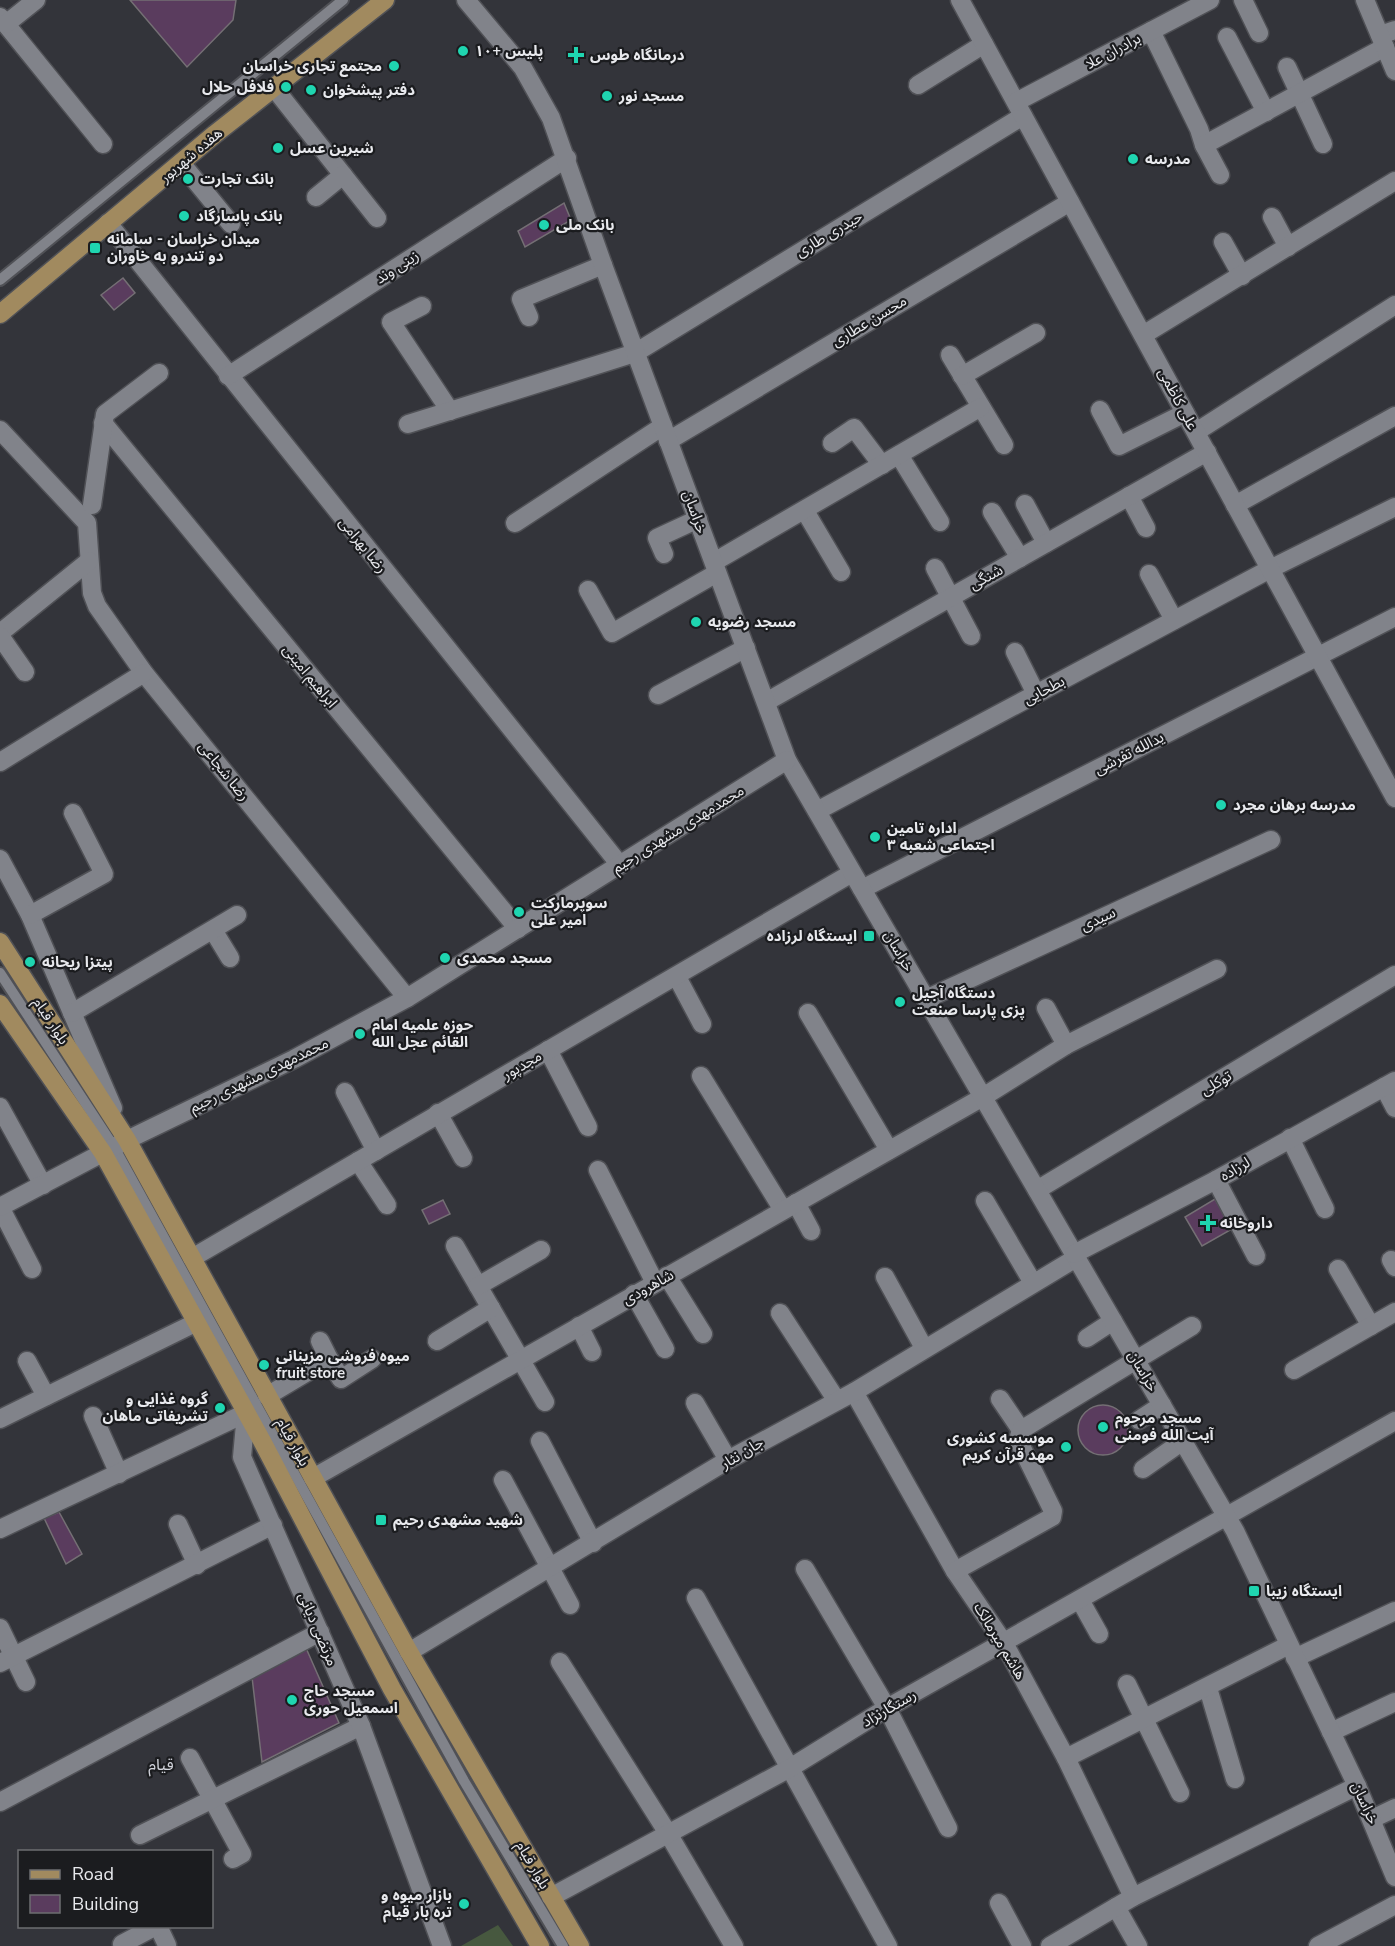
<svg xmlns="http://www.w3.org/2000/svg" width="1395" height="1946" font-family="'Nunito Sans','Noto Sans Arabic',sans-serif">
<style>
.green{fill:#47583f}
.building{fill:#5a3c5e;stroke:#746f74;stroke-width:1.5}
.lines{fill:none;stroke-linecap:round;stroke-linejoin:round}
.lane-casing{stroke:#505156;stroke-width:14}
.street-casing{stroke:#505156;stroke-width:21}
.secondary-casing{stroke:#505156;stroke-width:21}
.primary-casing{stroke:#505156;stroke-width:21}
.lane{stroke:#81838a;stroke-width:10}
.street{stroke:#81838a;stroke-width:18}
.secondary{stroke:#81838a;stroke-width:18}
.primary{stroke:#a18a5f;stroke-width:18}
.poi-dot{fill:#1fd5b0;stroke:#1b1c1f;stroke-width:2}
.labels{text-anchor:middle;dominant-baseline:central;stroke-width:4.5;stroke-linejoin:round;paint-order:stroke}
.poi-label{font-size:15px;font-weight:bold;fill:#e8e9ed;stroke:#1b1c1f;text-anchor:start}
.street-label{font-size:15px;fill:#e8e9ed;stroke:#1b1c1f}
.neighbourhood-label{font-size:16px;fill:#d2d4dc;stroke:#1b1c1f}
</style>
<rect width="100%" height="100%" fill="#33343a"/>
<polygon class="green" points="498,1925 513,1946 461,1946"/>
<g class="building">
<polygon points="130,0 236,0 233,20 187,67"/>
<polygon points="564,203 571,220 525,247 518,231"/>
<polygon points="123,278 135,293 114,310 101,295"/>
<polygon points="1215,1199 1232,1229 1202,1246 1185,1217"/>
<polygon points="443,1200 450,1214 429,1224 422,1210"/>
<circle cx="1103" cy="1430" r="25"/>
<polygon points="59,1512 82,1554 66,1564 44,1518"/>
<polygon points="306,1648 339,1723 262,1762 252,1677"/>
</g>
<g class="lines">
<defs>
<g id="lane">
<polyline points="0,280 343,0"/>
<polyline points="0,973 114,1147 464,1781 563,1946"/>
</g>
<g id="street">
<polyline points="1243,0 1259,33"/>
<polyline points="0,17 103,144"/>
<polyline points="6,24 36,0"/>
<polyline points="1151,31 1199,129 1204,145"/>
<polyline points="1380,35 1395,30"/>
<polyline points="1227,37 1266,112"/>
<polyline points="1287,67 1323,144"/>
<polyline points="918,85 984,44"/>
<polyline points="275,89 377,218"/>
<polyline points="181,163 231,224"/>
<polyline points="1220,175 1204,145 1385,47"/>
<polyline points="316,197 343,175"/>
<polyline points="1272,217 1288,247"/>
<polyline points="108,223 620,865"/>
<polyline points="1223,242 1242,276"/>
<polyline points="422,306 391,322 450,411"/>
<polyline points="529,317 521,299 603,265"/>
<polyline points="1143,335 1395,181"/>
<polyline points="950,355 1004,445"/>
<polyline points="228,376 567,158"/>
<polyline points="962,376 1036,333"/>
<polyline points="1100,410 1119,446 1185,413"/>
<polyline points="103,423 518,929"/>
<polyline points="408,424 635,353 1023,116"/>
<polyline points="0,430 87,523 92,593 97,606 144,673 407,998"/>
<polyline points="1196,432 1395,305"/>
<polyline points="668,441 1070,202"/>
<polyline points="832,443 854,428 882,465"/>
<polyline points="899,455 940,522"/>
<polyline points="1129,496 1146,528"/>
<polyline points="1025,504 1046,543"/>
<polyline points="92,505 105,414 159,373"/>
<polyline points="1235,505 1395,416"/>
<polyline points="805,511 841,572"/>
<polyline points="992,512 1020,558"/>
<polyline points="515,523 663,426"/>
<polyline points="664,554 657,538 698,519"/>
<polyline points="714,562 981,407"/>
<polyline points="935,568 971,636"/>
<polyline points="1149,574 1174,620"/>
<polyline points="588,590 612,633 717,573"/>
<polyline points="0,633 89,561"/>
<polyline points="0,636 25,672"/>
<polyline points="1015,652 1036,694"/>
<polyline points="658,695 746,648"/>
<polyline points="766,702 1207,452"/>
<polyline points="0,762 144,673"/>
<polyline points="817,811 1270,569 1395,507"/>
<polyline points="0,859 30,915 113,1108"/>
<polyline points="862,889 1395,617"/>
<polyline points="30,915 104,874 73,813"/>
<polyline points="213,930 230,958"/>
<polyline points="677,977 702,1024"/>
<polyline points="926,999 1271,840"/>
<polyline points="1046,1008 1066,1045"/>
<polyline points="72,1013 237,915"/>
<polyline points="808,1013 889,1150"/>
<polyline points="548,1050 588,1127"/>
<polyline points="701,1076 783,1210"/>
<polyline points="1384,1087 1395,1108"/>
<polyline points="345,1092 376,1151"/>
<polyline points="0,1107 43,1185"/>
<polyline points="438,1113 463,1158"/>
<polyline points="1290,1138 1325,1209"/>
<polyline points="358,1161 387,1205"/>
<polyline points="598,1170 655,1283"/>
<polyline points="1216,1180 1256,1256"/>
<polyline points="1037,1190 1395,975"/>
<polyline points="985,1201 1033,1283"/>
<polyline points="796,1203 811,1231"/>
<polyline points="0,1207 32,1269"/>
<polyline points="455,1246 545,1402"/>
<polyline points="192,1258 852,873"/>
<polyline points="1391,1260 1395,1267"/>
<polyline points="1338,1269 1371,1326"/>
<polyline points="667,1276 703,1334"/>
<polyline points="885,1277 924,1348"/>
<polyline points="478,1286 541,1250"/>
<polyline points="634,1294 665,1349"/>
<polyline points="780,1313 837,1401"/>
<polyline points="579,1326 592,1352"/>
<polyline points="1087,1338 1113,1321"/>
<polyline points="320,1341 329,1359"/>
<polyline points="437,1341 491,1308"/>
<polyline points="27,1361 46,1396"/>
<polyline points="1294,1370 1395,1312"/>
<polyline points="854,1392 955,1571 1004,1643 1066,1758 1133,1897"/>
<polyline points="267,1396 329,1359 341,1379 372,1359"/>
<polyline points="1000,1399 1021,1430"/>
<polyline points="695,1403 728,1460"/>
<polyline points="93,1416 119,1474"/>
<polyline points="0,1419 197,1322"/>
<polyline points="1139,1420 1162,1405"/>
<polyline points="540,1441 593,1543"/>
<polyline points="1143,1469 1183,1441"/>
<polyline points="313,1478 983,1097 1066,1045 1217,969"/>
<polyline points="503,1480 570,1605"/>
<polyline points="178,1524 197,1565"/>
<polyline points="0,1529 246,1413"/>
<polyline points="805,1569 887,1708 948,1828"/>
<polyline points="955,1571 1052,1517 1053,1511 1018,1440 1021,1430 1192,1326"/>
<polyline points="696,1598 888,1946"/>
<polyline points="1080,1600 1099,1634"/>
<polyline points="0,1628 26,1682"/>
<polyline points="409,1652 728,1460 854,1392 1076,1258"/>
<polyline points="1295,1658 1395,1611"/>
<polyline points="560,1662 669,1835 734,1946"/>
<polyline points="0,1663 273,1525"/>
<polyline points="1127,1684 1180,1793"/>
<polyline points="1208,1688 1235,1779"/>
<polyline points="1331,1732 1395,1702"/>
<polyline points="190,1758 242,1854 233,1859"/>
<polyline points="1066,1758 1289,1645"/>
<polyline points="0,1802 320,1632"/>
<polyline points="1372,1819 1395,1808"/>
<polyline points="140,1835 361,1726"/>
<polyline points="551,1897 790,1768 887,1708 1395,1421"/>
<polyline points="999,1903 1022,1946"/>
<polyline points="1116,1907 1138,1946"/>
<polyline points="158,1926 167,1945"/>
<polyline points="123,1946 122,1944 156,1926"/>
<polyline points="1050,1946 1133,1897 1357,1786"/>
<polyline points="1318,1946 1395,1905"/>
</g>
<g id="secondary">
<polyline points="466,0 523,68 551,118 603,265 787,760 1235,1531 1357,1786 1395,1877"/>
<polyline points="960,0 1395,798"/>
<polyline points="1365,0 1395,71"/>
<polyline points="1016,102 1210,0"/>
<polyline points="0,1207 127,1140 294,1059 407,998 787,760"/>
<polyline points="1074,1254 1216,1180 1395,1081"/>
<polyline points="246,1413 242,1457 361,1726 442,1946"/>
</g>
<g id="primary">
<polyline points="0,314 215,134 385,0"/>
<polyline points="0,942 127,1140 409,1652 580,1946"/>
<polyline points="0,1004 103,1153 262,1441 392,1689 540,1946"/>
</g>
</defs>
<use href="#lane" class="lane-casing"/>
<use href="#street" class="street-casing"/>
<use href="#secondary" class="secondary-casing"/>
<use href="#primary" class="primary-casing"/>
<use href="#lane" class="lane"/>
<use href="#street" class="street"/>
<use href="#secondary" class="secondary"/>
<use href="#primary" class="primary"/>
</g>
<g class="poi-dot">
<circle cx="463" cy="51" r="6"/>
<path d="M573 46h6v6h6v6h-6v6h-6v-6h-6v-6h6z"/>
<circle cx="394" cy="66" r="6"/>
<circle cx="286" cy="87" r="6"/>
<circle cx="311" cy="90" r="6"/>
<circle cx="607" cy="96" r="6"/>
<circle cx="278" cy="148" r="6"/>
<circle cx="1133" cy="159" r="6"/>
<circle cx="188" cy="179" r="6"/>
<circle cx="184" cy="216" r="6"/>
<circle cx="544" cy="225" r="6"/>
<rect x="89" y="242" width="12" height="12" rx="3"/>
<circle cx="696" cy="622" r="6"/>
<circle cx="1221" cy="805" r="6"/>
<circle cx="875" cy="837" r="6"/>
<circle cx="519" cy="912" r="6"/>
<rect x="863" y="930" width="12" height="12" rx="3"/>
<circle cx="445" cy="958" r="6"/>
<circle cx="30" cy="962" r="6"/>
<circle cx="900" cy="1002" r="6"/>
<circle cx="360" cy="1034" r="6"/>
<path d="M1205 1214h6v6h6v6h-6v6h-6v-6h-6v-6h6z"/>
<circle cx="264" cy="1365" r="6"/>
<circle cx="220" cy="1408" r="6"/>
<circle cx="1103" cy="1427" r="6"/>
<circle cx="1066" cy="1447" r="6"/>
<rect x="375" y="1514" width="12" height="12" rx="3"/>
<rect x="1248" y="1585" width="12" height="12" rx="3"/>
<circle cx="292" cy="1700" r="6"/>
<circle cx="464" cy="1904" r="6"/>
</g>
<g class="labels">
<g class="poi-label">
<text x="475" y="51">پلیس +۱۰</text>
<text x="590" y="55">درمانگاه طوس</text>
<text x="382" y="66" text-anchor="end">مجتمع تجاری خراسان</text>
<text x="274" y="87" text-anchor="end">فلافل حلال</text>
<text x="323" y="90">دفتر پیشخوان</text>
<text x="619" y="96">مسجد نور</text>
<text x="290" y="148">شیرین عسل</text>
<text x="1145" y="159">مدرسه</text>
<text x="200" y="179">بانک تجارت</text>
<text x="196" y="216">بانک پاسارگاد</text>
<text x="556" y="225">بانک ملی</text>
<text x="107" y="239">میدان خراسان - سامانه<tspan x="107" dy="17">دو تندرو به خاوران</tspan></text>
<text x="708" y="622">مسجد رضویه</text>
<text x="1233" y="805">مدرسه برهان مجرد</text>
<text x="887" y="828">اداره تامین<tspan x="887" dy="17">اجتماعی شعبه ۳</tspan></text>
<text x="531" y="903">سوپرمارکت<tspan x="531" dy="17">امیر علی</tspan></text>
<text x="857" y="936" text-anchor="end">ایستگاه لرزاده</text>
<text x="457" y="958">مسجد محمدی</text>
<text x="42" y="962">پیتزا ریحانه</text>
<text x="912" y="993">دستگاه آجیل<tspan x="912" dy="17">پزی پارسا صنعت</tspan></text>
<text x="372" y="1025">حوزه علمیه امام<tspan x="372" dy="17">القائم عجل الله</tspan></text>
<text x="1220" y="1223">داروخانه</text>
<text x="276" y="1356">میوه فروشی مزینانی<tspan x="276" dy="17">fruit store</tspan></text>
<text x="208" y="1399" text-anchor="end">گروه غذایی و<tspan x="208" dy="17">تشریفاتی ماهان</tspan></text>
<text x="1115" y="1418">مسجد مرحوم<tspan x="1115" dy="17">آیت الله فومنی</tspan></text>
<text x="1054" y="1438" text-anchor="end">موسسه کشوری<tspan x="1054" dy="17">مهد قرآن کریم</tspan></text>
<text x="393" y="1520">شهید مشهدی رحیم</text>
<text x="1266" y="1591">ایستگاه زیبا</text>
<text x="304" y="1691">مسجد حاج<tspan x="304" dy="17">اسمعیل حوری</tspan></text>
<text x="452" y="1895" text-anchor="end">بازار میوه و<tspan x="452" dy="17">تره بار قیام</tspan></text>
</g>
<g class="street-label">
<text transform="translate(1113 51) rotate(-28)">برادران علا</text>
<text transform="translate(191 155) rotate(-40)">هفده شهریور</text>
<text transform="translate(829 234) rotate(-31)">حیدری طاری</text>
<text transform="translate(397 267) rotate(-33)">زینی وند</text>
<text transform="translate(869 321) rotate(-31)">محسن عطاری</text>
<text transform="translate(1178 399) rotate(62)">علی کاظمی</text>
<text transform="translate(695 512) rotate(70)">خراسان</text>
<text transform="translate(363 545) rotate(51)">رضا بهرامی</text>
<text transform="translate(986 577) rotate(-29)">شنگی</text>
<text transform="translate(310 676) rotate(51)">ابراهیم امینی</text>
<text transform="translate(1044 690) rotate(-28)">بطحایی</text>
<text transform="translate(1129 753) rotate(-27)">یدالله تفرشی</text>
<text transform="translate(224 771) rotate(51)">رضا شجاعی</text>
<text transform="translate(678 829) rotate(-32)">محمدمهدی مشهدی رحیم</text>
<text transform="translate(1098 919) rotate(-25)">سیدی</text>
<text transform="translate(899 951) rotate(60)">خراسان</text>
<text transform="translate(51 1021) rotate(57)">بلوار قیام</text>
<text transform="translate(522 1065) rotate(-30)">مجدپور</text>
<text transform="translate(259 1075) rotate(-26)">محمدمهدی مشهدی رحیم</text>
<text transform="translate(1216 1083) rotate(-31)">توکلی</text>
<text transform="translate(1235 1169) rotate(-30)">لرزاده</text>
<text transform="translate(648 1287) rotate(-29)">شاهرودی</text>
<text transform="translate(1143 1371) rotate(60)">خراسان</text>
<text transform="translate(293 1442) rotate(61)">بلوار قیام</text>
<text transform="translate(742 1453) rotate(-31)">جان نثار</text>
<text transform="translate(318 1629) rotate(67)">مرتضی دیانی</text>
<text transform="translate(1000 1641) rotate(59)">هاشم میرمالک</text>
<text transform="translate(889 1708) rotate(-30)">رستگارنژاد</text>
<text transform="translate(1365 1803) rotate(65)">خراسان</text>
<text transform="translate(533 1865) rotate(60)">بلوار قیام</text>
</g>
<g class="neighbourhood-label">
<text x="161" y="1765">قیام</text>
</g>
</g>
<rect x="18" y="1850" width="195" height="78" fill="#1b1c1f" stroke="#6d6e71" stroke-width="1.5"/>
<rect x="30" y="1870" width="30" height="9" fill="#a18a5f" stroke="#6d6e71" stroke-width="1.5"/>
<text x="72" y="1880" font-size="18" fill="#e8e9ed">Road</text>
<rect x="30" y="1895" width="30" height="18" fill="#5a3c5e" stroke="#6d6e71" stroke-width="1.5"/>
<text x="72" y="1910" font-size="18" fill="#e8e9ed">Building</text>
</svg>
